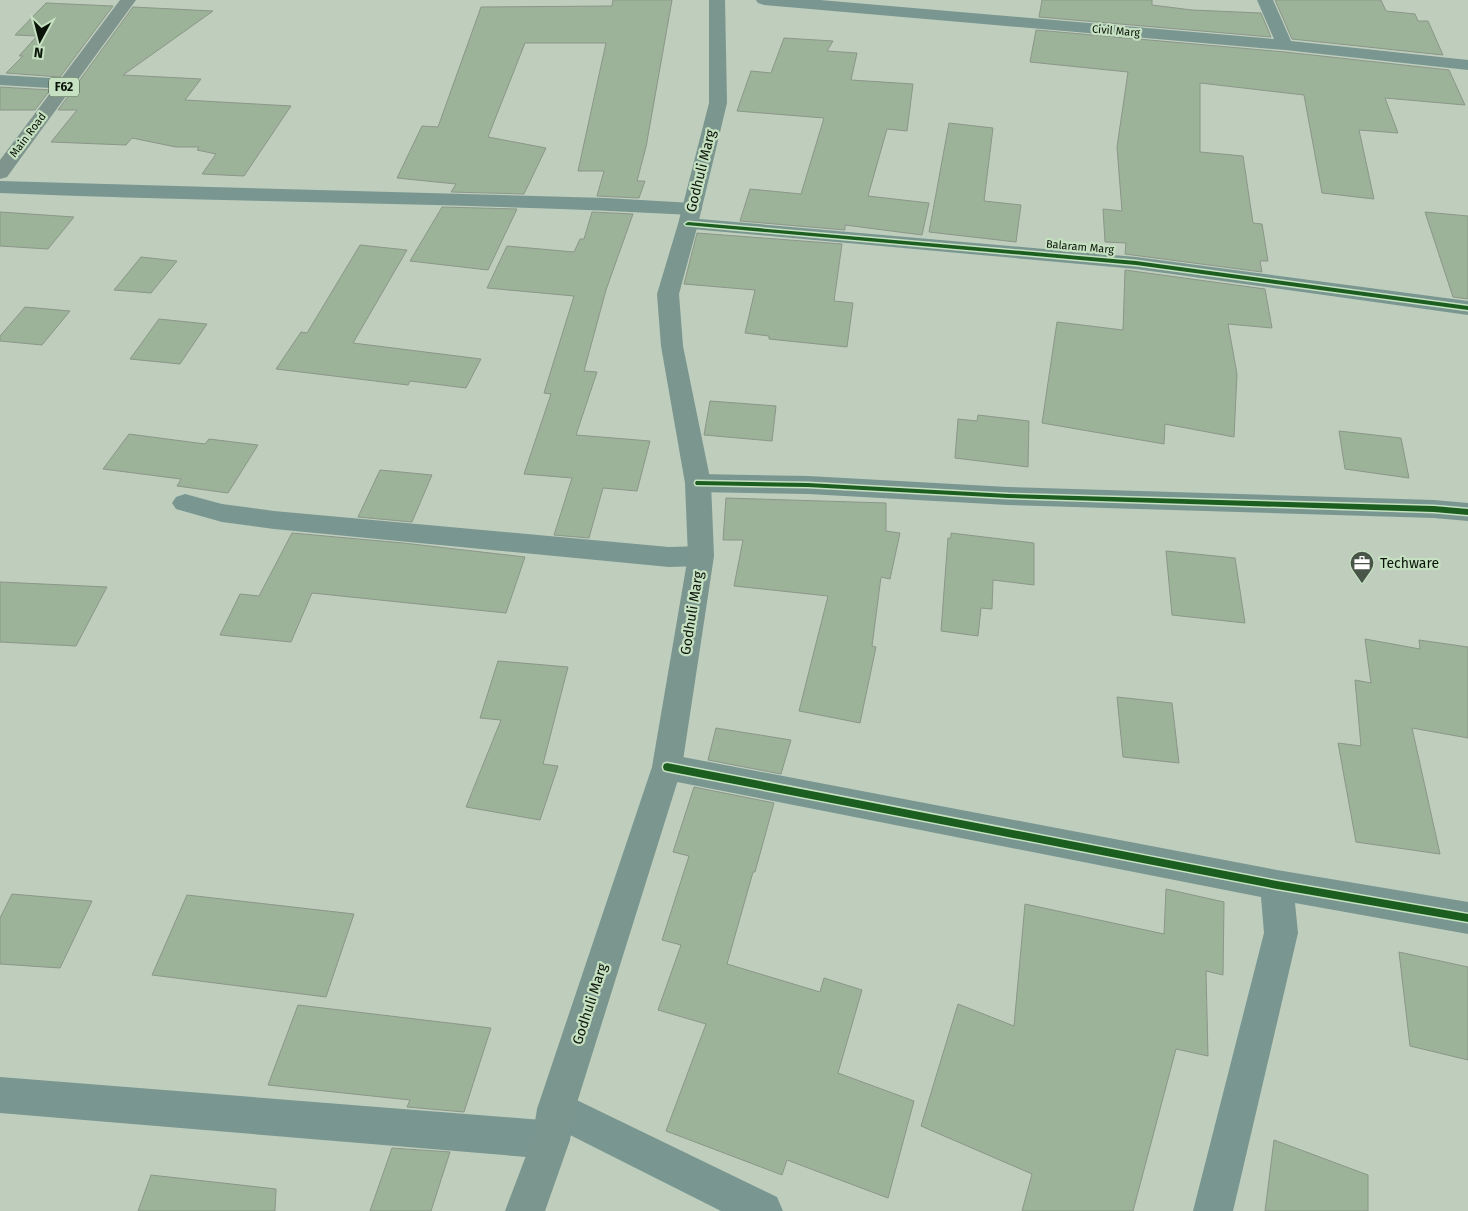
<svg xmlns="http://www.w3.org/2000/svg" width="1468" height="1211" font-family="'Fira Sans',sans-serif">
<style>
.building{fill:#9cb299;stroke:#8b9789}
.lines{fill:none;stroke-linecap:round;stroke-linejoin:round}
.street{fill:#799690;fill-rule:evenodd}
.secondary{fill:#7a968e;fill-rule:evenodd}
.primary{fill:#7e948d;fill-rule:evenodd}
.cycleway-casing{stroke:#c6e1c1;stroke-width:3}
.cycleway{fill:#1b5e20;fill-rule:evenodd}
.labels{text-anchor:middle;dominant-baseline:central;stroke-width:4.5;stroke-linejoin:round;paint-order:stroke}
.far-street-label{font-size:11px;fill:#0a1409;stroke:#c6e1c1}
.shield{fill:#c6e1c1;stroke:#425240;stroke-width:1}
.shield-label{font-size:12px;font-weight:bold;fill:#0a1409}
.street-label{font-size:14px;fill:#0a1409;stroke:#c6e1c1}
.poi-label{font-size:14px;fill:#0a1409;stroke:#c6e1c1;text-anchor:start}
</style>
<rect width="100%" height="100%" fill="#becdbc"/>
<g class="building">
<polygon points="613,0 672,0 646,147 637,181 645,181 639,198 597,196 604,171 578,171 606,43 525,43 488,137 546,148 524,194 451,192 456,184 397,178 422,126 438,127 481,7 612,6"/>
<polygon points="1042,0 1152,0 1152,5 1192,10 1261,13 1271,37 1039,17"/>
<polygon points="1275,0 1381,0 1386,11 1415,14 1418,21 1428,21 1443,55 1292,39"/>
<polygon points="46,3 113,6 60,77 6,73 23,56 19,56 37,36 15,35"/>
<polygon points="133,7 213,11 123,75 201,79 185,100 291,106 244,176 202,174 216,154 197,150 199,147 176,147 132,138 126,145 51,142 77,110 58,110"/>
<polygon points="1036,30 1285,52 1449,70 1465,105 1385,98 1398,133 1359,130 1374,199 1322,193 1304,95 1200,83 1200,152 1243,156 1253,223 1262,224 1268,261 1260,261 1262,272 1125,254 1126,243 1105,242 1103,209 1122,211 1117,147 1128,72 1030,62"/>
<polygon points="784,38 833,41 827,51 857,53 851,80 913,84 907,131 887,129 868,196 929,203 922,235 845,225 845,230 740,221 750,189 801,194 824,118 737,111 751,71 771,73"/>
<polygon points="0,87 50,90 35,110 0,110"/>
<polygon points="949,123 993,128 984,201 1021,205 1016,242 929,232"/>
<polygon points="442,207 517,209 488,270 410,261"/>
<polygon points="0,212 74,217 48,249 0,246"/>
<polygon points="592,212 633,214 606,290 584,371 597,372 576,435 650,441 637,491 603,488 589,538 554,535 572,478 524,474 551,394 544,393 574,296 487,288 507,246 574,252 580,239 584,239"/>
<polygon points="1425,212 1468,216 1468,299 1453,297"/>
<polygon points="697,233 842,244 834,301 853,303 847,347 769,339 769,336 745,333 755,290 684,284"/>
<polygon points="360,245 407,250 353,343 481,359 466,388 410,381 408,385 276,369 301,332 307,333"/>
<polygon points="141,257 177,261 151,293 114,290"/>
<polygon points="1125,270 1265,289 1272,328 1228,324 1237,374 1234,437 1165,424 1164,444 1042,423 1057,322 1123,330"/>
<polygon points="25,307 70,311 42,345 0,341 0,336"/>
<polygon points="159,319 207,324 180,364 130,359"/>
<polygon points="710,401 776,406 772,441 704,435"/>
<polygon points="978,415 1029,421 1028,467 955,458 958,419 977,421"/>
<polygon points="1339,431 1401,438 1409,478 1345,469"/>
<polygon points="129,434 205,444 209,439 258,445 228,493 177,486 181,479 103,469"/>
<polygon points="380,470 432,475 412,522 358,517"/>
<polygon points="726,498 886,503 886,531 900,533 890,579 881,577 872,646 876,647 860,723 799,711 828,596 734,586 743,540 723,540"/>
<polygon points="292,533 403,543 525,557 506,613 312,593 291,642 220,635 240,594 259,596"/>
<polygon points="951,533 1034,543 1034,585 993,580 992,609 981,608 978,636 941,631 948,538 951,538"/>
<polygon points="1166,551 1235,558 1245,623 1172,615"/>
<polygon points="0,582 107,587 76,646 0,642"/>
<polygon points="1365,639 1420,649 1419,640 1468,647 1468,738 1412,728 1440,854 1356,842 1338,743 1361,746 1355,680 1371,683"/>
<polygon points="498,661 568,667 543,764 558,766 540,820 466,807 501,720 480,718"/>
<polygon points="1117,697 1172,703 1179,763 1123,757"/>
<polygon points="716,728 791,740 781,774 708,760"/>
<polygon points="694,787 774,803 755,872 753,872 727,964 820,992 824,978 862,990 838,1073 914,1101 888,1198 787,1160 782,1175 666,1131 706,1024 658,1010 681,945 662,940 689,856 673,852"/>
<polygon points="1166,889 1224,902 1223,975 1206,971 1208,1056 1176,1049 1133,1211 1022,1211 1032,1174 921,1126 958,1004 1014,1026 1025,904 1164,934"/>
<polygon points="12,894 92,901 60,968 0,964 0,918"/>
<polygon points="187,895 354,914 326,997 152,975"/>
<polygon points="1399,952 1468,967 1468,1060 1410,1046"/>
<polygon points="298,1005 491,1028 464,1112 407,1107 410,1100 268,1085"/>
<polygon points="1274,1140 1368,1175 1368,1211 1265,1211"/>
<polygon points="392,1148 450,1152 431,1211 370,1211"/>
<polygon points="151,1175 276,1189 275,1211 138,1211"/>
</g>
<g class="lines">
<g class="street">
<polygon points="756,0 820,0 1274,39 1257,0 1273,0 1291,41 1468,60 1468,70 1285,50 764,5 758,3"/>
<polygon points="0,75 67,79 73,80 76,84 73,88 67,89 0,85"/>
<path d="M 0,181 L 606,198 L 692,203 L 699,205 L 702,209 L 699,213 L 692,215 C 461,202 231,203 0,193 Z"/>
<polygon points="688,218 1136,257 1468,301 1468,315 1136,269 681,228 678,224 681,220"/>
<polygon points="698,474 808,476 1008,487 1434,500 1468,503 1468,521 1434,518 1008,505 808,494 698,492 689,489 685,483 689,477"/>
<polygon points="185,494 222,504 274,511 669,547 701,546 710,549 714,556 710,563 701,566 669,567 274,529 222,522 176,509 172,503 176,497"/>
<polygon points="667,754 1277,870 1468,902 1468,934 1295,903 1298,933 1233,1211 1193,1211 1264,933 1261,897 667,780 656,776 652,767 656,758"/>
<polygon points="0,1077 542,1120 537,1109 543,1096 556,1090 777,1197 783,1211 721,1211 568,1134 570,1140 564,1153 551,1159 0,1113"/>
</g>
<polygon class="secondary" points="709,0 725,0 727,103 698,224 679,294 683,346 711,483 714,556 682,767 575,1109 570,1140 545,1211 505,1211 532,1140 537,1109 652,767 688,556 685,483 661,346 657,294 678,224 709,103"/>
<polygon class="primary" points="120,0 136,0 7,177 0,179 0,160"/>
<defs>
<g id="cycleway">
<polygon points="688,222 1136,261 1468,306 1468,310 1136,265 686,225 685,224"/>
<polygon points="696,481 808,483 1008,494 1434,506 1468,509 1468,515 1434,512 1008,498 808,487 698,485 696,485 695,483"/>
<polygon points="667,763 1277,881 1468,914 1468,922 1277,889 667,771 664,770 663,767 664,764"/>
</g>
</defs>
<use href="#cycleway" class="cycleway-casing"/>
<use href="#cycleway" class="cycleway"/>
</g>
<defs>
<symbol id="office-pin" viewBox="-11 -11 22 30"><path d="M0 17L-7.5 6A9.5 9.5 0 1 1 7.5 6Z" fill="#495548" stroke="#c6e1c1"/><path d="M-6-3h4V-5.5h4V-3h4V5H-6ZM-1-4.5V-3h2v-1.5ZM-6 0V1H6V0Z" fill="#fff"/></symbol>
</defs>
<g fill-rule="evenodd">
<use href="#office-pin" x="1348" y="549" width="28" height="38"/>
</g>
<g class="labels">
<g class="far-street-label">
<text transform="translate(1116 31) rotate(5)">Civil Marg</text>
<text transform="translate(28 135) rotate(-53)">Main Road</text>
<text transform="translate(1080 247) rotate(5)">Balaram Marg</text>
</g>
<rect class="shield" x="49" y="77.5" width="30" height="19" rx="4"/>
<g class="shield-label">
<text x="64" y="87">F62</text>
</g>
<g class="street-label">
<text transform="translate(701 171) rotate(-76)">Godhuli Marg</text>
<text transform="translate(692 613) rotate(-81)">Godhuli Marg</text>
<text transform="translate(590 1004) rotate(-72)">Godhuli Marg</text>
</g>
<g class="poi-label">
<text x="1380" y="563">Techware</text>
</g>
</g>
<g transform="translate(40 40) rotate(187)" stroke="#c6e1c1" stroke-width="4" paint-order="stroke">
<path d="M0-4L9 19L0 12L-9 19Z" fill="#0a1409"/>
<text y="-8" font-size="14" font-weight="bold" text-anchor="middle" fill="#0a1409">N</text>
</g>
</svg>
